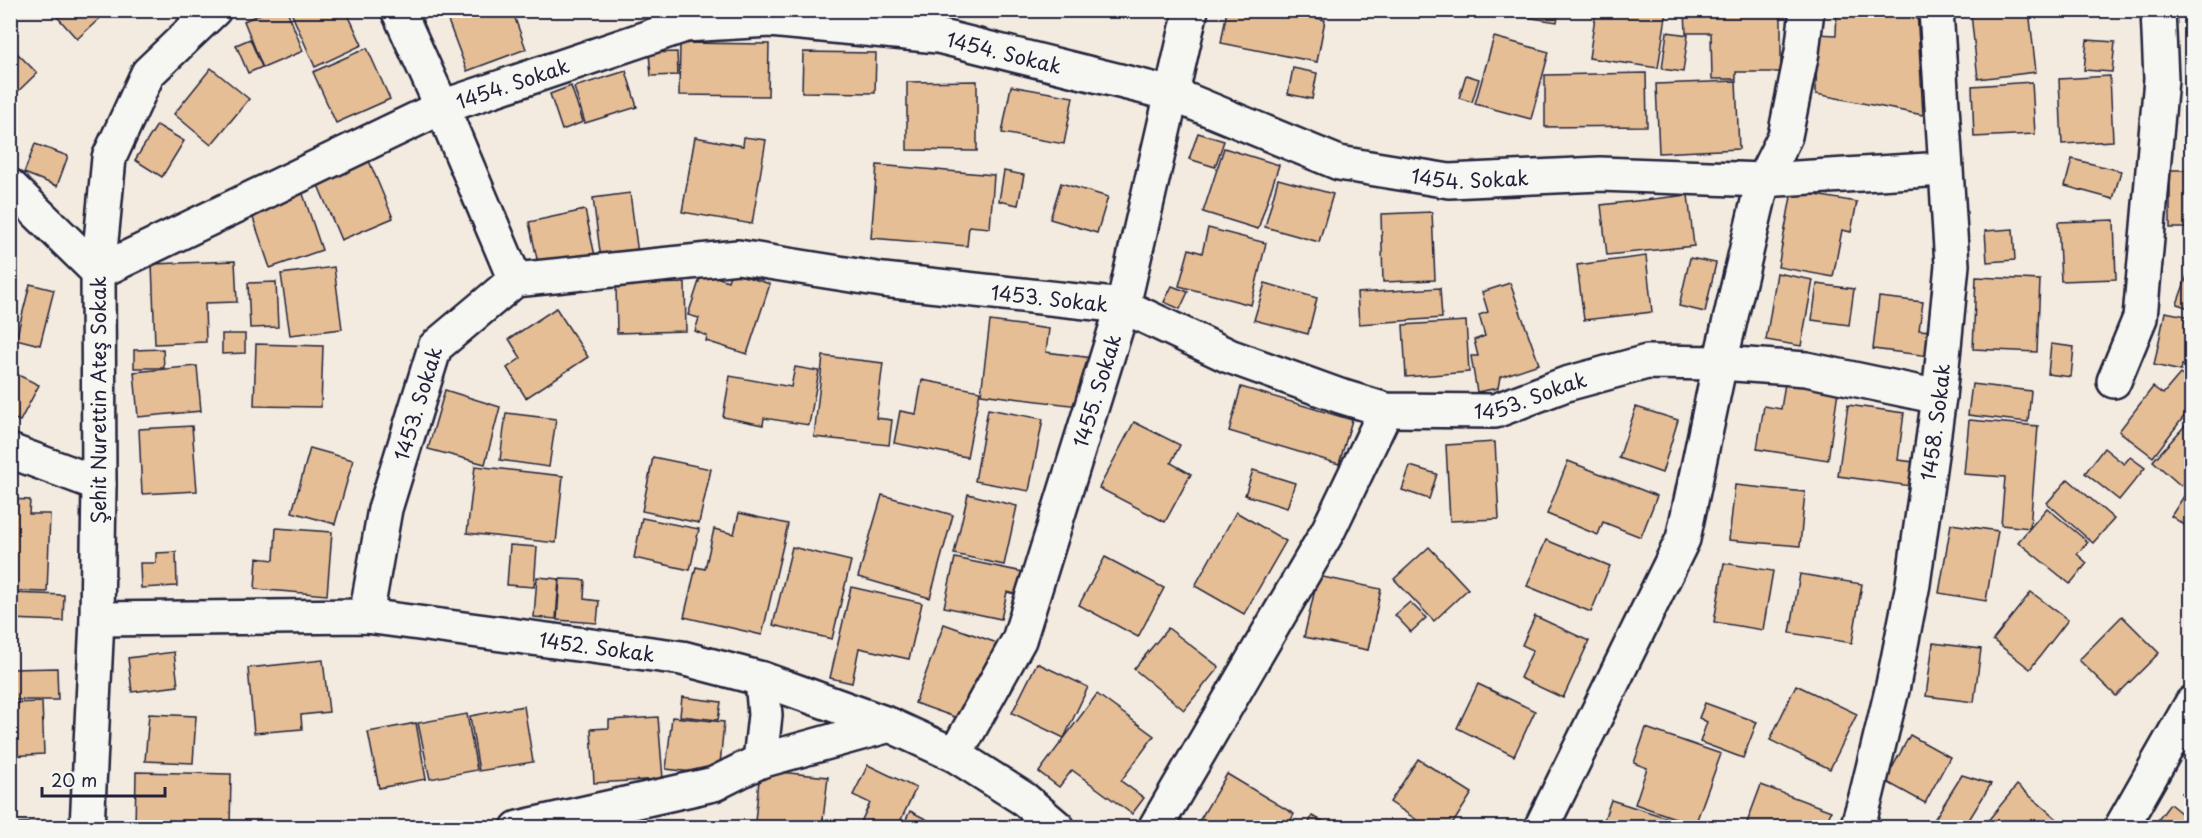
<svg xmlns="http://www.w3.org/2000/svg" width="2202" height="838" font-family="'Playpen Sans',sans-serif">
<style>
.building{fill:#e5be96;stroke:#22223b;stroke-width:1.5}
.lines{fill:none;stroke-linecap:round;stroke-linejoin:round}
.minor-casing{stroke:#22223b;stroke-width:38}
.minor{stroke:#f6f6f2;stroke-width:33}
.labels{text-anchor:middle;dominant-baseline:central;stroke-width:5;stroke-linejoin:round;paint-order:stroke}
.street-label{font-size:20px;fill:#22223b;stroke:#f6f6f2}
</style>
<rect width="100%" height="100%" fill="#f3ebe0"/>
<filter id="ink" filterUnits="userSpaceOnUse"><feTurbulence type="fractalNoise" baseFrequency=".0167" numOctaves="2"/><feDisplacementMap in="SourceGraphic" scale="12" xChannelSelector="R" yChannelSelector="G"/><feConvolveMatrix kernelMatrix="1 2 1 2 8 2 1 2 1" color-interpolation-filters="sRGB"/></filter>
<g filter="url(#ink)">
<g class="building">
<polygon points="51,10 109,10 77,39"/>
<polygon points="270,10 287,10 303,51 263,68 244,21"/>
<polygon points="290,10 346,10 362,45 315,67"/>
<polygon points="444,10 512,10 526,49 467,71"/>
<polygon points="1227,10 1304,10 1303,15 1325,20 1317,62 1221,43"/>
<polygon points="1481,10 1559,10 1557,22"/>
<polygon points="1596,10 1667,10 1658,68 1589,58"/>
<polygon points="1685,10 1781,12 1781,72 1736,72 1736,79 1712,79 1711,33 1686,33"/>
<polygon points="1837,10 1917,10 1923,115 1816,94 1817,34 1836,35"/>
<polygon points="2007,10 2029,10 2036,72 1978,79 1971,14"/>
<polygon points="1667,32 1688,35 1683,72 1662,69"/>
<polygon points="1494,37 1549,52 1531,119 1475,104"/>
<polygon points="250,39 262,67 248,73 236,45"/>
<polygon points="2087,40 2115,42 2112,72 2084,70"/>
<polygon points="680,43 769,44 768,96 679,95"/>
<polygon points="10,46 37,73 10,99"/>
<polygon points="367,48 390,99 336,123 313,72"/>
<polygon points="677,52 678,75 651,76 649,53"/>
<polygon points="803,52 876,53 875,93 802,92"/>
<polygon points="211,68 249,99 211,145 174,114"/>
<polygon points="1293,68 1317,73 1312,99 1288,94"/>
<polygon points="626,71 637,107 585,123 574,87"/>
<polygon points="1646,73 1647,126 1545,127 1545,75"/>
<polygon points="1466,75 1479,79 1472,102 1459,98"/>
<polygon points="2110,76 2113,141 2062,144 2059,79"/>
<polygon points="977,81 977,151 907,150 907,82"/>
<polygon points="1736,81 1739,149 1659,153 1656,84"/>
<polygon points="2032,82 2035,134 1974,137 1972,86"/>
<polygon points="571,86 583,122 562,130 550,94"/>
<polygon points="1011,86 1073,97 1064,144 1002,133"/>
<polygon points="157,125 184,141 162,177 135,160"/>
<polygon points="1198,133 1224,141 1215,167 1189,159"/>
<polygon points="695,137 743,146 744,137 766,140 752,224 682,212"/>
<polygon points="35,144 68,156 57,186 24,173"/>
<polygon points="1224,148 1279,165 1258,229 1203,212"/>
<polygon points="367,156 393,218 341,240 315,178"/>
<polygon points="2072,159 2121,171 2113,199 2065,186"/>
<polygon points="877,165 994,175 990,228 969,226 967,246 871,238"/>
<rect x="2170" y="170" width="22" height="58"/>
<polygon points="1004,171 1024,175 1018,205 999,201"/>
<polygon points="1278,179 1333,194 1319,242 1265,227"/>
<polygon points="1061,183 1108,197 1097,233 1050,219"/>
<polygon points="302,191 322,250 270,268 250,209"/>
<polygon points="1792,191 1857,202 1851,232 1842,230 1833,277 1778,267"/>
<polygon points="630,193 638,254 601,259 593,198"/>
<polygon points="1688,195 1694,246 1607,255 1601,205"/>
<polygon points="585,210 595,256 539,268 529,222"/>
<polygon points="1432,212 1435,280 1383,282 1381,214"/>
<polygon points="2114,220 2116,279 2061,281 2058,222"/>
<polygon points="1208,228 1266,243 1251,305 1179,286 1189,249 1202,253"/>
<polygon points="2013,229 2015,260 1987,262 1985,231"/>
<polygon points="1646,256 1652,312 1584,320 1577,265"/>
<polygon points="1690,258 1716,263 1705,312 1679,306"/>
<polygon points="235,261 237,302 205,303 206,342 155,344 152,264"/>
<polygon points="2192,262 2192,309 2177,304"/>
<polygon points="334,267 342,329 290,335 281,274"/>
<polygon points="702,272 728,281 731,272 770,284 747,354 706,341 707,336 695,331 699,318 688,315"/>
<polygon points="1777,273 1813,280 1801,346 1766,340"/>
<polygon points="1976,277 2040,280 2037,352 1973,349"/>
<polygon points="276,282 278,327 250,328 248,283"/>
<polygon points="685,283 686,331 617,333 616,285"/>
<polygon points="1265,283 1317,298 1308,334 1254,320"/>
<polygon points="1510,283 1539,364 1500,377 1498,388 1477,392 1471,356 1478,356 1474,340 1485,336 1479,315 1488,312 1482,292"/>
<polygon points="30,284 54,290 40,345 16,339"/>
<polygon points="1817,284 1854,289 1849,325 1812,320"/>
<polygon points="1172,286 1188,292 1180,309 1164,302"/>
<polygon points="1440,288 1442,318 1359,324 1357,293"/>
<polygon points="1879,297 1923,302 1919,330 1932,331 1929,356 1873,349"/>
<polygon points="556,308 588,357 526,398 507,368 521,358 509,339"/>
<polygon points="2165,312 2192,317 2192,367 2182,365 2181,371 2154,365"/>
<polygon points="990,321 1049,329 1046,352 1093,358 1087,407 981,394"/>
<polygon points="1466,321 1469,372 1406,377 1403,325"/>
<polygon points="222,334 245,334 245,353 222,354"/>
<polygon points="256,344 323,346 321,407 254,406"/>
<polygon points="2051,344 2074,347 2071,377 2048,374"/>
<polygon points="163,349 164,368 134,368 134,350"/>
<polygon points="823,356 883,363 876,418 892,420 889,445 814,437"/>
<polygon points="197,366 201,411 138,417 134,372"/>
<polygon points="795,367 819,371 809,425 764,418 763,425 723,417 730,376 791,387"/>
<polygon points="10,371 39,385 20,421 10,417"/>
<polygon points="2180,374 2192,383 2192,406 2153,457 2119,431 2153,387 2163,394"/>
<polygon points="922,380 980,391 967,457 894,443 900,411 916,414"/>
<polygon points="1785,383 1838,391 1828,460 1757,449 1764,406 1781,409"/>
<polygon points="1972,384 2031,391 2028,422 1968,415"/>
<polygon points="1241,387 1352,420 1339,464 1229,431"/>
<polygon points="445,390 500,407 485,464 428,449"/>
<polygon points="1848,405 1904,413 1898,460 1914,462 1911,486 1838,476"/>
<polygon points="1636,407 1678,420 1662,473 1619,458"/>
<polygon points="988,409 1043,419 1029,491 975,481"/>
<polygon points="506,413 556,419 549,467 500,460"/>
<polygon points="2192,418 2192,474 2181,486 2153,461"/>
<polygon points="1969,420 2038,426 2030,528 2001,525 2005,477 1964,474"/>
<polygon points="1134,422 1180,445 1171,463 1191,474 1165,522 1099,488"/>
<polygon points="192,426 197,491 142,494 139,429"/>
<polygon points="1495,442 1499,519 1450,521 1446,445"/>
<polygon points="310,448 353,460 335,524 292,512"/>
<polygon points="2104,448 2124,464 2130,457 2145,468 2119,500 2085,473"/>
<polygon points="653,457 711,469 699,523 642,511"/>
<polygon points="1568,461 1657,496 1641,537 1603,522 1598,535 1547,514"/>
<polygon points="475,466 563,476 556,543 467,533"/>
<polygon points="1410,466 1437,474 1429,499 1402,490"/>
<polygon points="1253,470 1295,483 1287,508 1245,495"/>
<polygon points="2068,479 2114,519 2093,543 2047,503"/>
<polygon points="1735,485 1805,492 1800,546 1729,540"/>
<polygon points="2188,490 2192,492 2192,530 2171,516"/>
<polygon points="968,494 1017,506 1004,565 954,554"/>
<polygon points="882,495 953,515 930,598 858,577"/>
<polygon points="10,499 30,500 29,514 50,514 47,592 10,591"/>
<polygon points="2047,508 2088,542 2077,554 2087,563 2070,584 2018,542"/>
<polygon points="1236,512 1286,541 1244,614 1195,586"/>
<polygon points="739,513 788,524 762,635 684,617 696,567 705,569 714,529 734,534"/>
<polygon points="642,518 699,529 690,570 634,558"/>
<polygon points="1951,524 1998,531 1986,601 1939,593"/>
<polygon points="276,528 332,532 327,595 255,589 257,558 274,560"/>
<polygon points="1546,540 1610,566 1591,612 1527,586"/>
<polygon points="510,545 537,547 534,587 507,585"/>
<polygon points="792,547 851,561 832,639 773,625"/>
<polygon points="1429,547 1468,589 1434,621 1394,579"/>
<polygon points="176,552 177,586 141,588 140,563 156,563 156,553"/>
<polygon points="1105,557 1164,588 1138,637 1079,605"/>
<polygon points="955,558 1028,573 1023,596 1007,592 1001,619 944,607"/>
<polygon points="1724,563 1773,571 1763,630 1714,622"/>
<polygon points="1800,574 1862,584 1852,643 1790,633"/>
<polygon points="1318,576 1381,589 1368,650 1304,637"/>
<polygon points="537,577 559,579 556,619 534,617"/>
<polygon points="560,579 585,580 584,599 599,601 597,623 557,620"/>
<polygon points="851,587 922,603 909,659 859,648 852,683 830,678"/>
<polygon points="2031,592 2068,620 2030,669 1993,640"/>
<polygon points="10,593 64,595 63,621 10,619"/>
<polygon points="1410,602 1426,618 1411,632 1395,615"/>
<polygon points="1535,616 1589,641 1563,698 1520,678 1533,650 1522,645"/>
<polygon points="2122,616 2159,653 2116,696 2079,660"/>
<polygon points="944,624 997,643 969,722 915,703"/>
<polygon points="1168,628 1219,667 1184,710 1134,669"/>
<polygon points="1933,643 1981,649 1974,702 1926,696"/>
<polygon points="174,652 178,686 132,692 128,658"/>
<polygon points="323,660 329,712 301,715 302,729 254,733 248,668"/>
<polygon points="1037,663 1088,687 1064,738 1012,713"/>
<polygon points="57,668 58,700 10,700 10,669"/>
<polygon points="1478,684 1535,711 1514,756 1457,728"/>
<polygon points="1796,685 1857,714 1830,769 1770,740"/>
<polygon points="1097,694 1154,736 1121,781 1144,798 1132,814 1072,770 1059,787 1039,772"/>
<polygon points="682,697 721,702 718,720 680,716"/>
<polygon points="42,702 44,754 10,756 10,703"/>
<polygon points="1705,703 1757,722 1743,758 1700,742 1707,722 1699,718"/>
<polygon points="524,706 533,762 479,771 470,716"/>
<polygon points="149,714 196,716 193,763 145,761"/>
<polygon points="467,714 477,770 430,779 418,723"/>
<polygon points="658,717 663,779 594,783 591,729 609,728 609,720"/>
<polygon points="672,717 724,722 719,775 666,769"/>
<polygon points="416,723 426,779 379,788 368,732"/>
<polygon points="1646,728 1721,754 1695,825 1635,804 1647,768 1634,763"/>
<polygon points="1910,735 1950,757 1925,803 1885,781"/>
<polygon points="1418,759 1472,793 1450,828 1429,828 1390,802"/>
<polygon points="868,765 916,788 897,828 858,828 870,803 853,795"/>
<polygon points="760,770 828,777 822,828 755,822"/>
<polygon points="136,772 231,774 230,828 135,828"/>
<polygon points="1227,774 1294,814 1287,828 1195,828"/>
<polygon points="1962,775 1991,784 1964,828 1929,828"/>
<polygon points="2192,782 2192,800 2182,793"/>
<polygon points="1761,785 1831,811 1825,828 1745,828"/>
<polygon points="2017,785 2064,825 2062,828 1982,828"/>
<polygon points="1611,800 1674,820 1671,828 1601,828"/>
<polygon points="2170,804 2192,822 2192,828 2152,828"/>
<polygon points="910,811 943,828 902,828"/>
<polygon points="1312,816 1338,828 1307,828"/>
<polygon points="688,821 690,828 661,828"/>
<polygon points="52,822 53,828 11,828 10,823"/>
</g>
<g class="lines">
<defs>
<g id="minor">
<polyline points="398,10 442,107 515,280"/>
<path id="s1" d="M 10,186 L 98,272 L 442,107 L 685,25 L 770,20 L 938,36 L 1172,94 L 1339,163 L 1449,181 L 1600,174 L 1763,180 L 1944,169"/>
<polyline points="2114,381 2140,318 2161,79 2158,10"/>
<polyline points="10,451 99,484"/>
<path id="s2" d="M 366,616 L 385,509 L 435,347 L 515,280 L 738,257 L 883,280 L 1123,306 L 1229,356 L 1340,396 L 1386,410 L 1495,411 L 1566,384 L 1647,362 L 1720,363 L 1806,369 L 1939,397"/>
<path id="s3" d="M 97,619 L 366,616 L 682,658 L 762,679 L 890,725 L 955,755 L 1024,799 L 1058,828"/>
<path id="s4" d="M 955,755 L 1019,640 L 1123,306 L 1191,10"/>
<polyline points="760,761 765,715 762,679"/>
<polyline points="87,828 97,619 99,484 98,272 109,158 148,73 214,10"/>
<polyline points="518,828 714,784 760,761 890,725"/>
<polyline points="1155,828 1328,531 1386,410"/>
<polyline points="1541,828 1683,539 1720,363 1763,180 1785,136 1802,52 1807,10"/>
<path id="s5" d="M 1857,828 L 1866,797 L 1892,690 L 1913,584 L 1939,397 L 1952,265 L 1936,10"/>
<polyline points="2121,828 2192,703"/>
</g>
</defs>
<use href="#minor" class="minor-casing"/>
<use href="#minor" class="minor"/>
</g>
</g>
<g class="labels">
<g class="street-label">
<text stroke="none"><textPath href="#s1" startOffset="1083">1454. Sokak</textPath></text>
<text stroke="none"><textPath href="#s1" startOffset="579">1454. Sokak</textPath></text>
<text stroke="none"><textPath href="#s1" startOffset="1569">1454. Sokak</textPath></text>
<text stroke="none"><textPath href="#s2" startOffset="921">1453. Sokak</textPath></text>
<text stroke="none"><textPath href="#s4" startOffset="393">1455. Sokak</textPath></text>
<text stroke="none"><textPath href="#s2" startOffset="1425">1453. Sokak</textPath></text>
<text transform="translate(98 400) rotate(-90)">Şehit Nurettin Ateş Sokak</text>
<text stroke="none"><textPath href="#s2" startOffset="219">1453. Sokak</textPath></text>
<text stroke="none"><textPath href="#s5" startOffset="414">1458. Sokak</textPath></text>
<text stroke="none"><textPath href="#s3" startOffset="502">1452. Sokak</textPath></text>
</g>
</g>
<rect width="2202" height="838" fill="none" stroke="#f6f6f2" stroke-width="36"/>
<rect x="18" y="18" width="2166" height="802" fill="none" stroke="#22223b" stroke-width="2" filter="url(#ink)"/>
<path d="M42 787v9h123v-9" fill="none" stroke="#22223b" stroke-width="3"/>
<text x="51" y="787" font-size="18" fill="#22223b" stroke="#f6f6f2" stroke-width="4.5" paint-order="stroke">20 m</text>
</svg>
